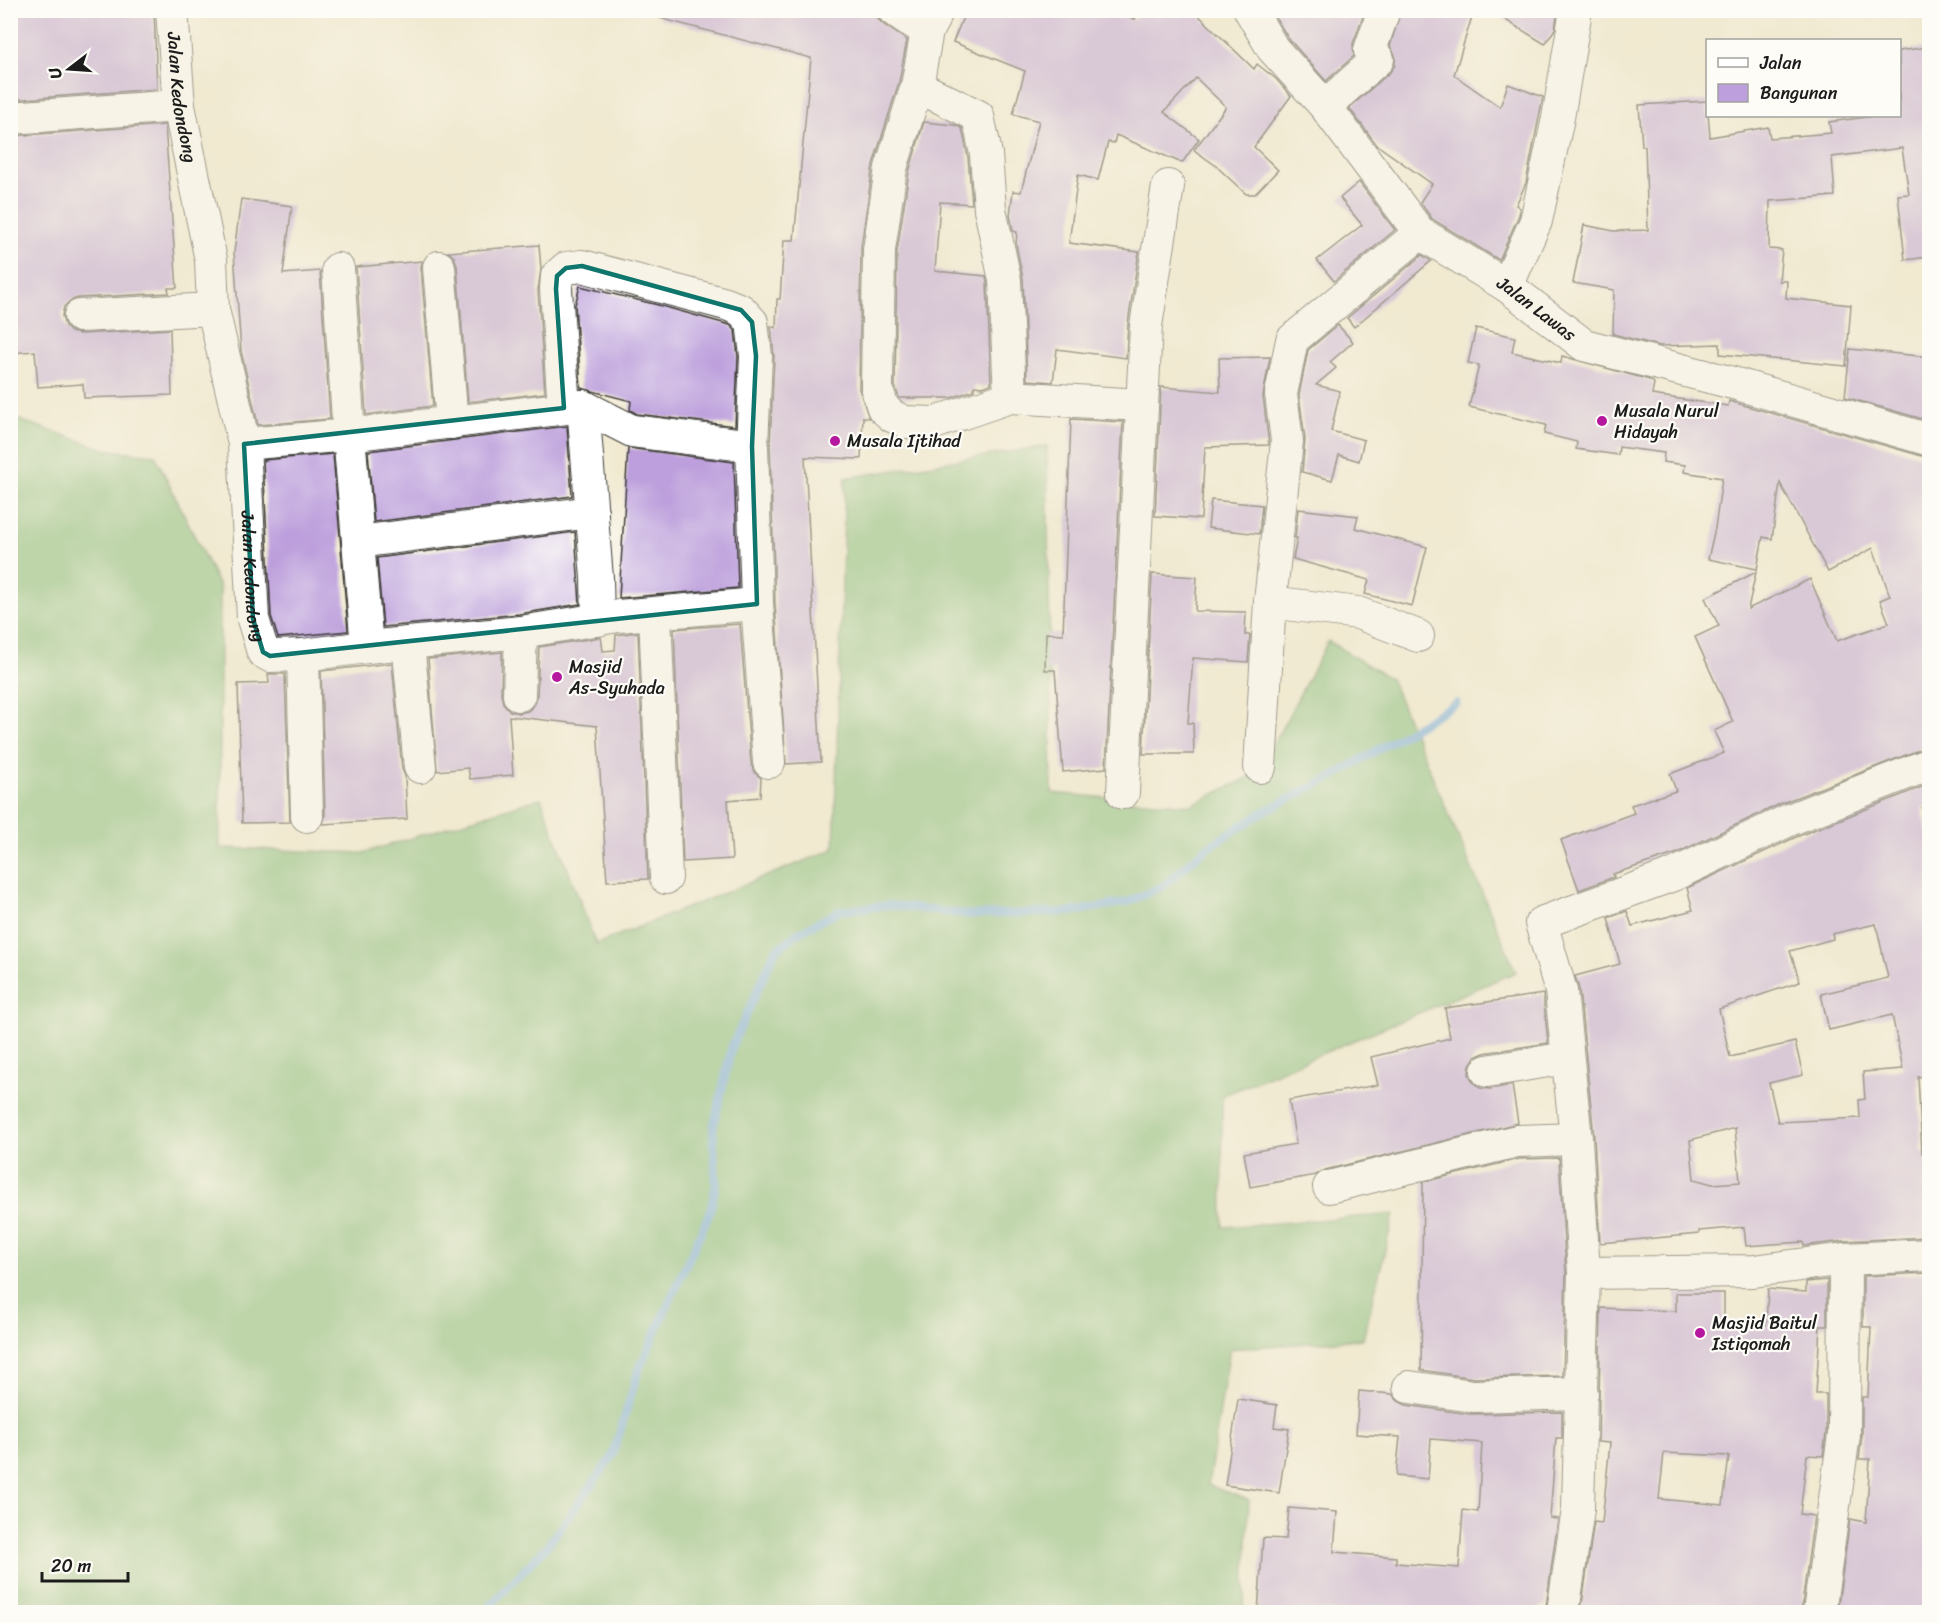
<svg xmlns="http://www.w3.org/2000/svg" width="1940" height="1623" font-family="Sriracha,sans-serif">
<style>
.forest{fill:#81bb79;stroke:#4e6c4a;stroke-width:1.5}
.lines{fill:none;stroke-linecap:round;stroke-linejoin:round}
.stream{stroke:#6fabe1;stroke-width:8}
.building{fill:#bc9fdc;fill-rule:evenodd}
.minor-casing{stroke:#3c3b37;stroke-width:34}
.minor{stroke:#fff;stroke-width:32}
.marked{fill:none;stroke:#0f766e;stroke-width:4.5;stroke-linejoin:round}
.poi-dot{fill:#b5179e;stroke:#fdfcf7;stroke-width:2}
.labels{text-anchor:middle;dominant-baseline:central;stroke-width:4.5;stroke-linejoin:round;paint-order:stroke}
.street-label{font-size:18px;fill:#1c1c1c;stroke:#fdfcf7}
.poi-label{font-size:18px;fill:#1c1c1c;stroke:#fdfcf7;text-anchor:start}
</style>
<rect width="100%" height="100%" fill="#fdfcf7"/>
<filter id="ink" filterUnits="userSpaceOnUse"><feTurbulence type="fractalNoise" baseFrequency=".0167" numOctaves="2"/><feDisplacementMap in="SourceGraphic" scale="12" xChannelSelector="R" yChannelSelector="G"/><feConvolveMatrix kernelMatrix="1 2 1 2 8 2 1 2 1" color-interpolation-filters="sRGB"/></filter>
<filter id="wash" filterUnits="userSpaceOnUse"><feTurbulence type="fractalNoise" baseFrequency=".008" numOctaves="4" result="noise"/><feDisplacementMap in="SourceGraphic" scale="24" xChannelSelector="R" yChannelSelector="G"/><feGaussianBlur stdDeviation="1.35" result="paint"/><feColorMatrix in="noise" values="0 0 0 0 0 0 0 0 0 0 0 0 0 0 0 0 0 1.4 0 .05"/><feComposite in="paint" operator="in"/></filter>
<g filter="url(#wash)">
<rect width="100%" height="100%" fill="#f1ead1"/>
<polygon class="forest" points="11,417 104,449 155,455 220,588 220,848 363,853 541,798 596,944 834,849 845,478 1047,446 1052,793 1191,805 1258,773 1328,641 1391,679 1516,972 1222,1096 1223,1227 1394,1214 1363,1339 1230,1349 1208,1485 1249,1500 1244,1612 11,1612"/>
<g class="lines">
<polyline class="stream" points="484,1612 547,1546 612,1457 639,1369 710,1212 716,1184 713,1129 732,1046 775,951 798,933 839,911 889,905 971,915 1071,912 1128,902 1163,886 1205,849 1265,811 1334,776 1456,703"/>
</g>
<g id="blocks">
<g class="building">
<polygon points="10,10 154,10 157,89 10,100"/>
<polygon points="660,10 876,10 878,19 884,25 907,40 899,82 873,165 861,247 859,389 869,418 863,417 861,459 805,457 821,762 786,764 775,603 770,446 774,357 771,326 776,328 777,299 780,299 784,240 794,240 811,58 659,18"/>
<polygon points="966,10 1106,10 1135,19 1140,10 1193,10 1254,69 1257,64 1276,79 1291,96 1254,147 1278,170 1255,194 1246,194 1215,165 1194,150 1226,107 1196,78 1164,112 1199,139 1182,163 1116,135 1114,143 1108,142 1098,180 1078,175 1069,243 1139,252 1128,323 1126,358 1057,349 1053,382 1027,380 1023,279 1016,244 1017,232 1013,231 1010,215 1013,191 1021,192 1039,121 1013,114 1025,71 953,42"/>
<polygon points="1271,10 1365,10 1353,44 1354,56 1326,81 1288,38"/>
<polygon points="1401,10 1474,10 1454,75 1500,107 1508,84 1543,97 1526,183 1516,205 1520,208 1519,215 1499,260 1432,219 1420,202 1432,184 1377,145 1349,108 1390,72 1395,65 1395,55 1390,46"/>
<polygon points="1489,10 1558,10 1555,29 1545,44"/>
<polygon points="1929,47 1929,257 1905,260 1898,195 1909,194 1902,148 1832,157 1835,196 1770,201 1769,249 1782,250 1779,281 1787,281 1786,298 1851,305 1846,366 1720,354 1720,344 1660,346 1613,334 1614,290 1573,283 1584,225 1614,231 1648,230 1645,146 1642,146 1639,105 1707,101 1710,137 1768,127 1770,138 1831,133 1829,122 1875,116 1899,116 1899,51"/>
<polygon points="924,122 955,125 962,128 968,157 972,204 940,202 935,271 986,276 987,282 991,384 983,387 974,386 974,390 951,398 899,398 895,386 897,251 909,172"/>
<polygon points="165,125 177,288 168,288 169,293 78,298 70,301 64,307 62,316 65,326 71,332 80,334 170,329 172,395 84,398 83,384 38,387 35,351 10,353 10,136"/>
<polygon points="1359,182 1395,230 1334,281 1317,260 1362,225 1340,198"/>
<polygon points="241,199 292,206 283,274 320,271 330,419 258,425 241,351 234,252"/>
<polygon points="539,245 541,269 538,290 545,393 468,402 457,266 454,257 448,252"/>
<polygon points="1422,255 1431,261 1354,327 1347,318"/>
<polygon points="422,261 421,268 433,406 366,415 356,267"/>
<polygon points="580,286 658,305 730,325 735,330 738,357 735,426 637,414 630,410 631,401 581,388 575,305"/>
<polygon points="1338,325 1353,342 1330,362 1336,368 1316,385 1340,391 1331,431 1364,440 1359,461 1339,455 1332,480 1302,472 1305,439 1299,395 1308,350"/>
<polygon points="1476,328 1515,337 1512,352 1561,363 1562,356 1650,380 1654,383 1652,395 1728,406 1729,401 1929,458 1929,746 1782,803 1675,854 1613,874 1614,877 1579,890 1561,840 1634,813 1631,805 1676,791 1670,774 1724,753 1714,731 1733,722 1695,637 1719,626 1705,598 1756,572 1748,609 1810,579 1837,641 1889,623 1880,600 1890,596 1873,548 1828,572 1780,483 1772,539 1763,537 1757,569 1708,559 1715,528 1722,478 1684,472 1685,465 1663,462 1664,453 1619,447 1618,455 1576,449 1577,442 1544,434 1546,425 1469,407 1479,365 1468,363"/>
<polygon points="1850,349 1929,357 1929,384 1926,420 1845,397"/>
<polygon points="1270,357 1263,396 1269,445 1205,447 1201,519 1155,516 1161,387 1220,392 1219,358"/>
<polygon points="1071,419 1123,422 1106,768 1063,772 1055,670 1045,670 1046,633 1063,634"/>
<polygon points="567,426 572,496 374,522 368,451"/>
<polygon points="628,448 734,462 738,588 619,598"/>
<polygon points="333,454 348,631 278,638 271,616 263,460"/>
<polygon points="1211,500 1262,505 1259,534 1208,528"/>
<polygon points="1298,509 1358,516 1355,528 1427,547 1412,606 1365,594 1369,580 1293,559 1297,538 1295,538"/>
<polygon points="575,532 580,604 519,614 383,627 377,558"/>
<polygon points="1152,574 1197,577 1195,611 1246,612 1245,635 1250,635 1248,662 1193,658 1188,723 1193,723 1194,754 1143,754"/>
<polygon points="740,624 751,763 754,772 761,778 760,797 728,800 732,859 683,862 674,629"/>
<polygon points="638,632 648,879 607,881 597,726 509,716 513,775 470,779 468,768 437,771 428,659 502,652 501,694 503,703 510,711 519,713 528,711 535,704 537,696 539,647 601,637 603,651 615,650 616,635"/>
<polygon points="392,663 402,769 405,776 407,819 323,824 325,816 321,671"/>
<polygon points="268,674 285,674 290,822 242,823 238,684 269,683"/>
<path d="M 1929,784 L 1929,805 L 1922,808 L 1929,838 L 1929,1076 L 1918,1077 L 1922,1153 L 1928,1152 L 1929,1237 L 1844,1241 L 1804,1246 L 1803,1242 L 1746,1246 L 1744,1227 L 1699,1231 L 1699,1234 L 1600,1243 L 1594,1137 L 1579,989 L 1575,976 L 1620,964 L 1608,918 L 1627,911 L 1632,926 L 1693,910 L 1687,888 L 1796,837 ZM 1876,924 L 1888,978 L 1821,994 L 1829,1030 L 1892,1015 L 1903,1069 L 1863,1072 L 1865,1099 L 1859,1100 L 1860,1118 L 1778,1122 L 1769,1083 L 1803,1075 L 1795,1042 L 1730,1057 L 1719,1009 L 1800,982 L 1790,951 L 1833,939 L 1832,934 ZM 1735,1128 L 1740,1182 L 1712,1184 L 1694,1179 L 1690,1140 Z"/>
<polygon points="1543,994 1548,1043 1484,1053 1475,1057 1470,1065 1469,1074 1473,1082 1480,1088 1490,1089 1512,1085 1518,1123 1325,1170 1316,1175 1250,1187 1244,1153 1296,1144 1289,1100 1378,1085 1371,1057 1450,1038 1445,1008"/>
<polygon points="1559,1158 1566,1273 1563,1376 1474,1378 1421,1370 1423,1182 1519,1159"/>
<polygon points="1929,1273 1929,1612 1837,1612 1850,1519 1866,1522 1870,1459 1859,1459 1862,1435 1862,1397 1868,1397 1871,1327 1863,1327 1863,1276"/>
<path d="M 1827,1280 L 1827,1326 L 1820,1326 L 1816,1394 L 1826,1394 L 1826,1434 L 1823,1456 L 1807,1455 L 1800,1514 L 1814,1516 L 1801,1612 L 1595,1612 L 1581,1611 L 1594,1522 L 1602,1523 L 1610,1443 L 1598,1442 L 1601,1308 L 1676,1311 L 1676,1293 L 1724,1293 L 1724,1322 L 1766,1325 L 1768,1289 L 1806,1292 L 1806,1282 ZM 1664,1453 L 1729,1456 L 1723,1505 L 1659,1499 Z"/>
<polygon points="1359,1391 1392,1394 1398,1401 1406,1405 1470,1414 1562,1412 1562,1438 1556,1438 1550,1518 1558,1519 1546,1606 1540,1606 1539,1612 1258,1612 1263,1538 1286,1539 1289,1508 1337,1512 1334,1552 1396,1557 1396,1563 1459,1568 1463,1510 1478,1512 1482,1443 1431,1439 1428,1479 1396,1476 1400,1437 1356,1434"/>
<polygon points="1238,1399 1277,1405 1274,1427 1289,1429 1279,1493 1225,1485"/>
</g>
</g>
</g>
<g filter="url(#ink)">
<use href="#blocks" fill-opacity="0" stroke="#3c3b37" stroke-width="1.5"/>
<g class="lines">
<defs>
<g id="minor">
<path id="s1" d="M 172,10 L 179,106 L 211,260 L 213,309 L 244,444 L 253,619 L 263,652 L 270,656 L 303,655 L 367,647 L 521,632 L 618,616 L 757,604"/>
<polyline points="894,10 927,31"/>
<polyline points="938,10 927,31 917,86 891,168 879,250 877,389 883,408 892,416 905,422 934,423 1010,397 1141,405"/>
<path id="s2" d="M 1250,10 L 1273,49 L 1325,106 L 1420,233 L 1507,286 L 1584,345 L 1733,383 L 1930,440"/>
<polyline points="917,86 978,116 986,154 990,209 1005,280 1010,397"/>
<polyline points="1325,106 1378,59 1370,50 1384,10"/>
<polyline points="10,118 179,106"/>
<polyline points="439,267 452,423"/>
<polyline points="338,269 349,435 367,647"/>
<polyline points="1507,286 1536,221 1558,118 1576,10"/>
<polyline points="80,316 213,309"/>
<polyline points="583,406 597,578 598,620"/>
<polyline points="244,444 349,435 583,406 632,431 752,446 756,356 752,322 741,310 726,304 582,266 566,268 557,276 556,289 564,408"/>
<polyline points="752,446 757,604 769,762"/>
<polyline points="358,542 592,512"/>
<polyline points="1270,602 1358,613 1418,636"/>
<polyline points="655,614 666,878"/>
<polyline points="408,643 420,767"/>
<polyline points="303,655 307,816"/>
<polyline points="519,695 521,632"/>
<polyline points="1260,767 1270,602 1287,441 1281,394 1292,340 1420,233"/>
<polyline points="1123,793 1146,326 1168,186"/>
<polyline points="1487,1071 1567,1058"/>
<polyline points="1329,1187 1517,1141 1576,1139"/>
<polyline points="1584,1273 1754,1271 1845,1259 1930,1255"/>
<polyline points="1409,1387 1473,1396 1582,1393"/>
<polyline points="1563,1612 1578,1509 1584,1273 1576,1139 1561,991 1541,923 1673,875 1789,820 1930,764"/>
<polyline points="1819,1612 1844,1435 1845,1259"/>
</g>
</defs>
<use href="#minor" class="minor-casing"/>
<use href="#minor" class="minor"/>
</g>
</g>
<path d="M0 0H1940V1623H0ZM 582,266 L 741,310 L 752,322 L 756,356 L 752,446 L 757,604 L 270,656 L 263,652 L 253,619 L 244,444 L 564,408 L 556,289 L 557,276 L 566,268 Z" fill="#f1ead1" fill-opacity=".55" fill-rule="evenodd"/>
<path class="marked" d="M 582,266 L 741,310 L 752,322 L 756,356 L 752,446 L 757,604 L 270,656 L 263,652 L 253,619 L 244,444 L 564,408 L 556,289 L 557,276 L 566,268 Z"/>
<g class="poi-dot">
<circle cx="1602" cy="421" r="6"/>
<circle cx="835" cy="441" r="6"/>
<circle cx="557" cy="677" r="6"/>
<circle cx="1700" cy="1333" r="6"/>
</g>
<g class="labels">
<g class="street-label">
<text stroke="none"><textPath href="#s1" startOffset="88">Jalan Kedondong</textPath></text>
<text stroke="none"><textPath href="#s2" startOffset="420">Jalan Lawas</textPath></text>
<text stroke="none"><textPath href="#s1" startOffset="574">Jalan Kedondong</textPath></text>
</g>
<g class="poi-label">
<text x="1614" y="411">Musala Nurul<tspan x="1614" dy="21">Hidayah</tspan></text>
<text x="847" y="441">Musala Ijtihad</text>
<text x="569" y="667">Masjid<tspan x="569" dy="21">As-Syuhada</tspan></text>
<text x="1712" y="1323">Masjid Baitul<tspan x="1712" dy="21">Istiqomah</tspan></text>
</g>
</g>
<rect width="1940" height="1623" fill="none" stroke="#fdfcf7" stroke-width="36"/>
<rect x="1706" y="39" width="195" height="78" fill="#fdfcf7" stroke="#a3a29f" stroke-width="1.5"/>
<rect x="1718" y="58" width="30" height="9" fill="#ffffff" stroke="#a3a29f" stroke-width="1.5"/>
<text x="1760" y="69" font-size="18" fill="#1c1c1c">Jalan</text>
<rect x="1718" y="84" width="30" height="18" fill="#bc9fdc" stroke="#a3a29f" stroke-width="1.5"/>
<text x="1760" y="99" font-size="18" fill="#1c1c1c">Bangunan</text>
<g transform="translate(69 69) rotate(253)" stroke="#fdfcf7" stroke-width="4.5" paint-order="stroke">
<path d="M0-4.5L10 22L0 15L-10 22Z" fill="#1c1c1c"/>
<text y="-9" font-size="16" font-weight="bold" text-anchor="middle" fill="#1c1c1c">U</text>
</g>
<path d="M42 1572v9h86v-9" fill="none" stroke="#1c1c1c" stroke-width="3"/>
<text x="51" y="1572" font-size="18" fill="#1c1c1c" stroke="#fdfcf7" stroke-width="4.5" paint-order="stroke">20 m</text>
</svg>
